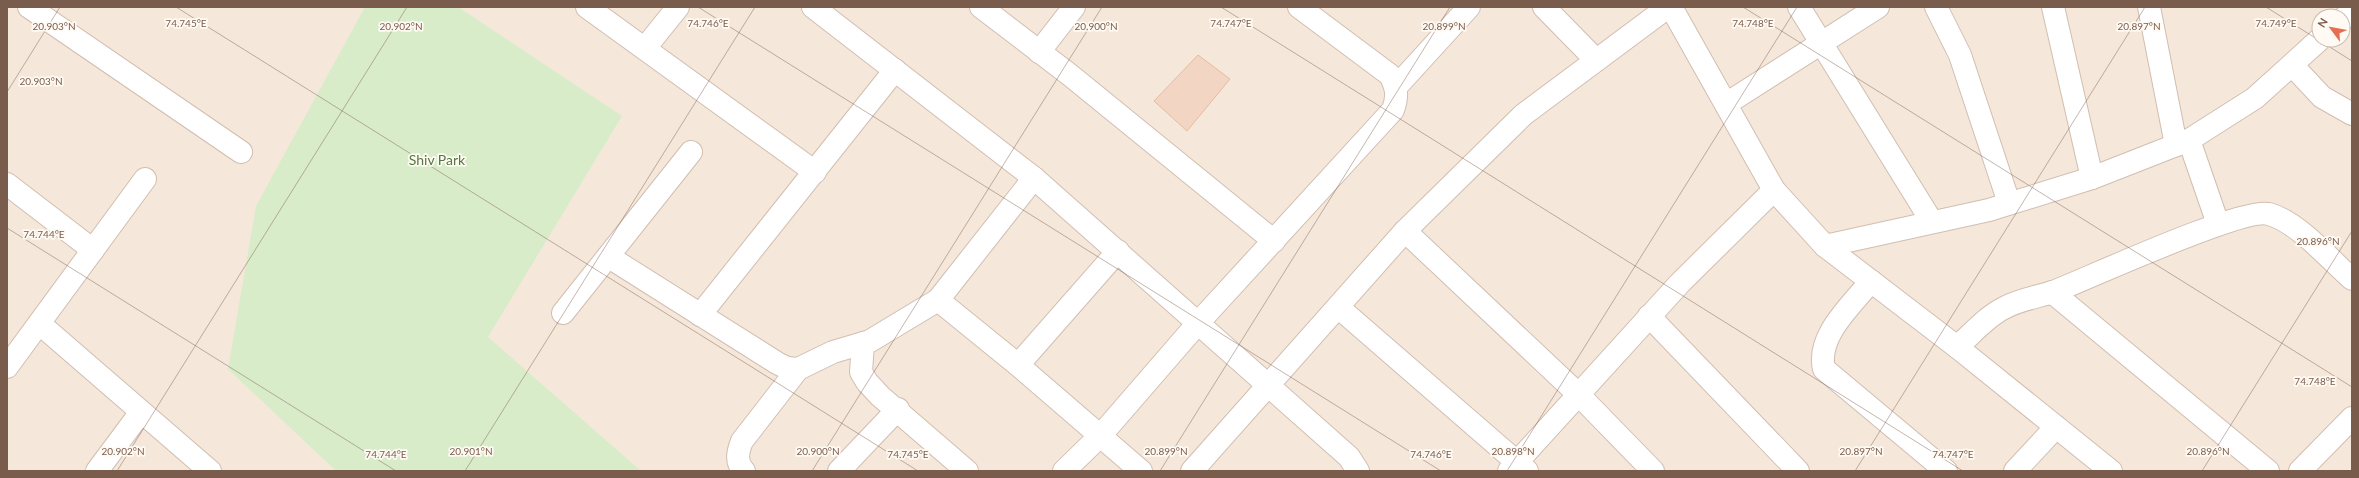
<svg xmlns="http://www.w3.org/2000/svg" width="2359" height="478" font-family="Lato,sans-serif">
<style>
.residential{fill:#f5e8da;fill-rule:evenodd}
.green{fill:#d8ecc9}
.building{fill:#f3d5c3;stroke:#e6bba3}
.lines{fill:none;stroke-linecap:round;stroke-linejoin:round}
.minor-casing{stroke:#d1beb0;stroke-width:24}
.minor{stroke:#fff;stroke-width:22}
.ticks{fill:none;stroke:#7a5c4d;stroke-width:1;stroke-opacity:0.45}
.labels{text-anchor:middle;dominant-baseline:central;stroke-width:3.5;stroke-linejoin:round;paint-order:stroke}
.park-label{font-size:14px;fill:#537a41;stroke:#fffaf3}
.ticks-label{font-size:10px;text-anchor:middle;fill:#7a5c4d;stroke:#fffaf3;stroke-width:3.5;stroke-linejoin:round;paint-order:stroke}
</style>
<rect width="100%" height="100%" fill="#fdf6ec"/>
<path class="residential" d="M 7,7 L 2352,7 L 2352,471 L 7,471 ZM 2319,16 L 2343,16 L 2343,40 L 2319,40 Z"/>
<polygon class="green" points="365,7 458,7 622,116 488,337 641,471 336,471 228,369 256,206"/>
<polygon class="building" points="1198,55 1230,79 1187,131 1154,101"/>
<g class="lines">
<defs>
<g id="minor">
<polyline points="29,7 241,152"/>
<polyline points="587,7 815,172"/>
<polyline points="813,7 1034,178 1349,457 1358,471"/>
<polyline points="981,7 1070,75 1274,241"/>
<polyline points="1544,7 1596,60"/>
<polyline points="1671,7 1774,190 1825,246 1957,347 2111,471"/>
<polyline points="1799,7 1932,222"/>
<polyline points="1936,7 1960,55 2009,203"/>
<polyline points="2053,7 2092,178"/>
<polyline points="2149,7 2176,145"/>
<polyline points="2343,19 2352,11"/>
<polyline points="645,48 678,7"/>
<polyline points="1039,52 1074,7"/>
<polyline points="2292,65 2322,97 2352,114"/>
<polyline points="1396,87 1469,7"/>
<polyline points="1726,104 1878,7"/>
<polyline points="2189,140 2218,224"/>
<polyline points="7,184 93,250"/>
<polyline points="1405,231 1578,394 1653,471"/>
<polyline points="1825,246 1989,210 2092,178 2189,140 2255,98 2319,40"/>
<polyline points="609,257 777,363 787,368 798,369 833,352 870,341 938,300 1034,178"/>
<path d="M 1871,281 C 1852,305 1816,336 1824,369 L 1946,471"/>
<polyline points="2052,292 2268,471"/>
<polyline points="938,300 1018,365 1141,471"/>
<polyline points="1338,307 1527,471"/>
<polyline points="563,313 691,152"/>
<polyline points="700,315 895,70"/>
<polyline points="1649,316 1798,471"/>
<polyline points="40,324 210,471"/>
<polyline points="863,343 861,372 867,382 880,396 967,471"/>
<path d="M 1957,347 C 1972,334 1986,317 2004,308 C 2018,300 2037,297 2053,292 C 2089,278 2242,207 2269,214 C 2298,222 2329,259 2352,279"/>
<polyline points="1018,365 1118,251"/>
<polyline points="7,367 145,179"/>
<polyline points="97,471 141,412"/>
<path d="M 744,471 C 735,462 738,451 742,441 L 798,369"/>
<polyline points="839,471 898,409"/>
<path d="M 1064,471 L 1101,435 L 1198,323 L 1393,110 C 1398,96 1397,88 1390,75 L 1299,7"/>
<polyline points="1192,471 1405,231 1523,115 1668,7"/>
<polyline points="1509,471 1680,283 1774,190"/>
<polyline points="2015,471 2056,427"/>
<polyline points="2300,471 2352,418"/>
</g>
</defs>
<use href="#minor" class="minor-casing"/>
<use href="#minor" class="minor"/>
</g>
<path class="ticks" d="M 176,7 L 918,471M 698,7 L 1441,471M 1221,7 L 1963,471M 1743,7 L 2352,387M 2266,7 L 2352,61M 7,92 L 60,7M 7,228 L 396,471M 117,471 L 407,7M 465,471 L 755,7M 812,471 L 1102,7M 1160,471 L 1450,7M 1507,471 L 1797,7M 1855,471 L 2145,7M 2202,471 L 2352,231"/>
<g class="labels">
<g class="park-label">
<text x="437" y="159">Shiv Park</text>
</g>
</g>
<g class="ticks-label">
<text x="2276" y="27">74.749°E</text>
<text x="1231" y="27">74.747°E</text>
<text x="1753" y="27">74.748°E</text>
<text x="186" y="27">74.745°E</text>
<text x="708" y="27">74.746°E</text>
<text x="54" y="30">20.903°N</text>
<text x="401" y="30">20.902°N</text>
<text x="1096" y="30">20.900°N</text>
<text x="1444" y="30">20.899°N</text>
<text x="2139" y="30">20.897°N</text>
<text x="41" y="85">20.903°N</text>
<text x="44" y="238">74.744°E</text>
<text x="2318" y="245">20.896°N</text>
<text x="2315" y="385">74.748°E</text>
<text x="123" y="455">20.902°N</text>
<text x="471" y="455">20.901°N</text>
<text x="818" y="455">20.900°N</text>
<text x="1166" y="455">20.899°N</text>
<text x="1513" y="455">20.898°N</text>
<text x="1861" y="455">20.897°N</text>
<text x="2208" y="455">20.896°N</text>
<text x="386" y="458">74.744°E</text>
<text x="908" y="458">74.745°E</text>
<text x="1431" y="458">74.746°E</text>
<text x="1953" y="458">74.747°E</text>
</g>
<rect width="2359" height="478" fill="none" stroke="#7a5c4d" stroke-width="16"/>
<g transform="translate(2331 28) rotate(302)"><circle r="19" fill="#fffaf3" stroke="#cabbb1"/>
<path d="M0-3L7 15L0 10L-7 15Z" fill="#e76f51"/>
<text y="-6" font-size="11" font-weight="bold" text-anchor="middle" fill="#7a5c4d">N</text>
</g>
</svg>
